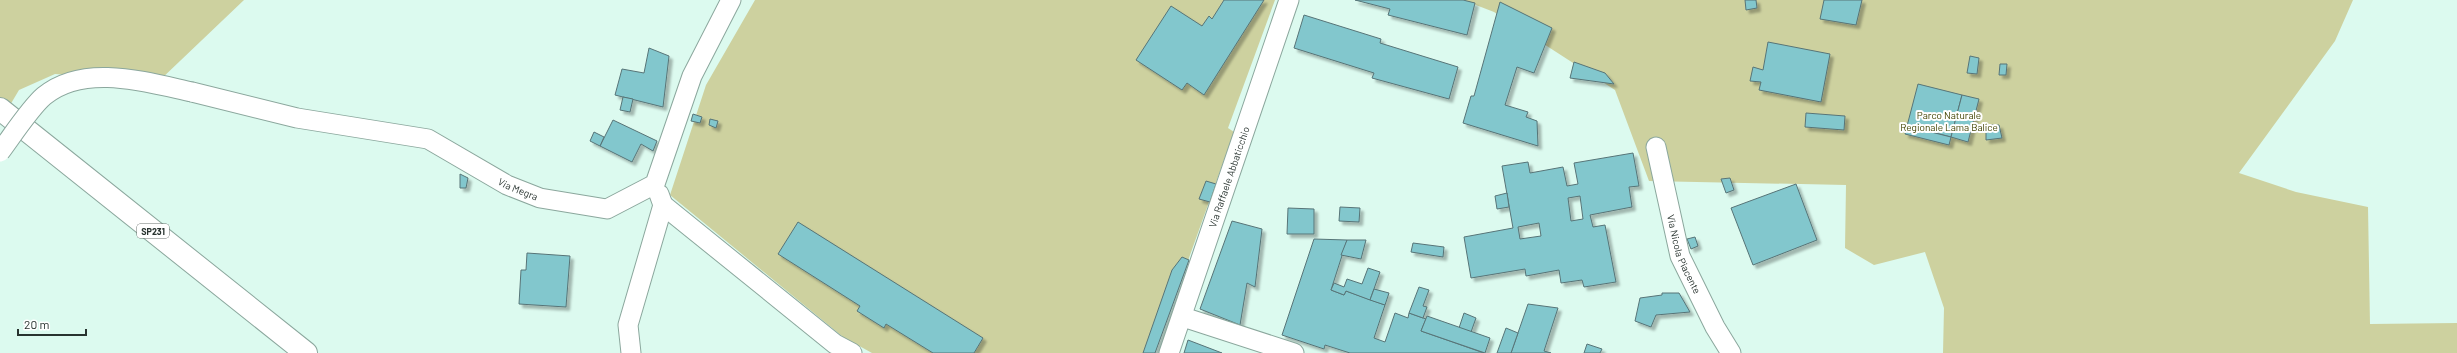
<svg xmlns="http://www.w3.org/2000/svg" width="2457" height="353" font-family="Barlow,sans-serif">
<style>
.green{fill:#cdd19f}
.building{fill:#82c7cd;stroke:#577477;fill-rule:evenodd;filter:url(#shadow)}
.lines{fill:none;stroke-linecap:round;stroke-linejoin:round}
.street-casing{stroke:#8ba79d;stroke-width:21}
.primary-casing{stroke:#8ba79d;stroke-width:24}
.street{stroke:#fff;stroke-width:19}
.primary{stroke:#fff;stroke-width:22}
.street-bridge-casing{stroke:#8ba79d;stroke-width:21;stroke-linecap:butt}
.street-bridge{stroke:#fff;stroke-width:19}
.labels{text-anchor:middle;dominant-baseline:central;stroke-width:4;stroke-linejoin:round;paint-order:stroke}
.shield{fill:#fff;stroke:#68706d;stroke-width:1}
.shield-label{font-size:9px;font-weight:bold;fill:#28332f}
.park-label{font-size:10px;fill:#424403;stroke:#fff}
.street-label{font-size:10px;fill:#28332f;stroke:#fff}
</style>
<defs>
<filter id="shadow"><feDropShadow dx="3.5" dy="3.5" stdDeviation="1" flood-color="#0004"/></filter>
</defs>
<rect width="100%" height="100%" fill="#dcfaef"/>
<g class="green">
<polygon points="0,0 244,0 159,81 55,74 19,90 0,122"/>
<polygon points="755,0 1275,0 1228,128 1234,132 1155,353 872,353 843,337 670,195 706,85"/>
<polygon points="1463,0 2353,0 2335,41 2239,173 2296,192 2368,207 2370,324 2457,323 2457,353 1943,353 1944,308 1925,252 1874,265 1845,248 1846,185 1649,181 1615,90 1494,12"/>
</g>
<g class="building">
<polygon points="1224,0 1264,0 1204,95 1187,83 1182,90 1136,60 1171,6 1202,26 1209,16 1212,19"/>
<polygon points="1355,0 1463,0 1475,3 1467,35 1388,15 1390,9"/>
<polygon points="1745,0 1756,0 1757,8 1746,10"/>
<polygon points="1824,0 1862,0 1856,25 1820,19"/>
<polygon points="1500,2 1552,28 1534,73 1517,67 1505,105 1528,112 1526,117 1537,121 1538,146 1463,123 1471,96 1474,96"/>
<polygon points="1304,15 1381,39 1380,43 1458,67 1449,99 1372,78 1374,73 1294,48"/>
<polygon points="1768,42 1830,54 1821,102 1759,90 1761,82 1750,81 1753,67 1763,70"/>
<polygon points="649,48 669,56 663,107 615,95 622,69 644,73"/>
<polygon points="1970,56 1979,58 1977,74 1967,73"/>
<polygon points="1574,62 1605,73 1614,84 1570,78"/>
<polygon points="2000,64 2007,64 2006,75 1999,75"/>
<polygon points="1918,84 1962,95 1951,137 1907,126"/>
<polygon points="1962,95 1979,99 1968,142 1951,137"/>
<polygon points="623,97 633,99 630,112 620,110"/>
<polygon points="1806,113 1845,116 1844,130 1805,127"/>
<polygon points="693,114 702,117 700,123 691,121"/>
<polygon points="710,119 718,121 716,128 709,125"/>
<polygon points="613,120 657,141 653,151 641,144 632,162 600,146"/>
<polygon points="1986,125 1999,125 2002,138 1986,140"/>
<polygon points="1907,126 1951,137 1949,145 1905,134"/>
<polygon points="594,132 604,137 600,146 590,141"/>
<path d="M 1633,153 L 1639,186 L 1629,187 L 1632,207 L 1590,215 L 1593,227 L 1605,225 L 1616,282 L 1584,287 L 1582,280 L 1561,283 L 1559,270 L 1526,276 L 1525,269 L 1471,278 L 1464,237 L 1513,228 L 1502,166 L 1528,162 L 1530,173 L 1563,167 L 1567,186 L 1578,184 L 1574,163 ZM 1580,196 L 1583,219 L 1571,221 L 1568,198 ZM 1539,223 L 1541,236 L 1520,239 L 1518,227 Z"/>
<polygon points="460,174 468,178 466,188 460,188"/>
<polygon points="1730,178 1734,190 1726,193 1721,179"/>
<polygon points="1206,181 1216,184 1210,202 1199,199"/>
<polygon points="1796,184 1817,240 1753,265 1731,208"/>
<polygon points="1507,193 1509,207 1497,209 1495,196"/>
<polygon points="1340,207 1360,208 1359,222 1339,221"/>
<polygon points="1288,208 1314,209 1314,234 1287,234"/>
<polygon points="1232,221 1262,229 1255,287 1247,283 1240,325 1200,309"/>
<polygon points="798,222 983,338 974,353 933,353 886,324 884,328 857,311 860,306 778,254"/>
<polygon points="1695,237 1698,246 1691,249 1687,239"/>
<polygon points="1314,239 1347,240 1331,290 1344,295 1346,291 1385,305 1374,338 1385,342 1395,313 1408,318 1409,313 1426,319 1421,331 1484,353 1350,353 1325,345 1324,349 1282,335"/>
<polygon points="1347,240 1366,240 1361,259 1341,255"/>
<polygon points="1413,243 1444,247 1443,257 1411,252"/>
<polygon points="527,253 570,256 566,307 519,304 521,270 526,270"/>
<polygon points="1182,257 1189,260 1155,353 1143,353 1172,270"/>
<polygon points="1368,268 1380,272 1370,300 1346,291 1344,295 1331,290 1334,283 1344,287 1347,279 1362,284"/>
<polygon points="1419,287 1429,290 1423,306 1427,307 1423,318 1409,313"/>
<polygon points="1374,289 1389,293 1385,305 1370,300"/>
<polygon points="1662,293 1679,293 1690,312 1656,315 1651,327 1635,321 1640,298 1662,295"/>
<polygon points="1528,304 1558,308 1544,351 1551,353 1511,353"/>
<polygon points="1464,313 1476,318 1471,332 1459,328"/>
<polygon points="1427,316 1490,338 1485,353 1421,331"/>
<polygon points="1506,328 1518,333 1511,353 1497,353"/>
<polygon points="1188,340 1222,353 1184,353"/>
<polygon points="1587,344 1602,349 1600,353 1584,353"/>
</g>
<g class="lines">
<defs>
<g id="street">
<path id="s1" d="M 192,92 L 297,118 L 428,139 L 507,185 L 540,198 L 607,209 L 655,184 L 692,76 L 731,0"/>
<path id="s2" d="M 1656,147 L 1680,256 L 1715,327 L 1731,353"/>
<polyline points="663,205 835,344 852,353"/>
<polyline points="1183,317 1294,353"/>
<polyline points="631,353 628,325 663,205 659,194"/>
<path id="s3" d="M 1169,353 L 1289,0"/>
</g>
<polyline id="primary" points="0,109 306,353"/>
</defs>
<use href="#street" class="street-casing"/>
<use href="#primary" class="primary-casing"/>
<use href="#street" class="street"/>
<use href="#primary" class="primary"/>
<defs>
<path id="street-bridge" d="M 0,152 C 12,136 30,108 44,96 C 84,63 146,82 192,92"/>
</defs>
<use href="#street-bridge" class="street-bridge-casing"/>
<use href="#street-bridge" class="street-bridge"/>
</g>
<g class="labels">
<rect class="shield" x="137" y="224" width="32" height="14" rx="3"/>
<g class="shield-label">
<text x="153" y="231">SP231</text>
</g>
<g class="park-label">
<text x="1949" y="115">Parco Naturale<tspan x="1949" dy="12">Regionale Lama Balice</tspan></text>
</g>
<g class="street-label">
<text stroke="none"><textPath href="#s3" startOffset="186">Via Raffaele Abbaticchio</textPath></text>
<text stroke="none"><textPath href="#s1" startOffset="344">Via Megra</textPath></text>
<text stroke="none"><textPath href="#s2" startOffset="111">Via Nicola Piacente</textPath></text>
</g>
</g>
<path d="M18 329v6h68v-6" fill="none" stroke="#28332f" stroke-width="2"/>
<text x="24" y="329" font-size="12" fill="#28332f" stroke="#ffffff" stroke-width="3" paint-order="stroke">20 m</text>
</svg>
